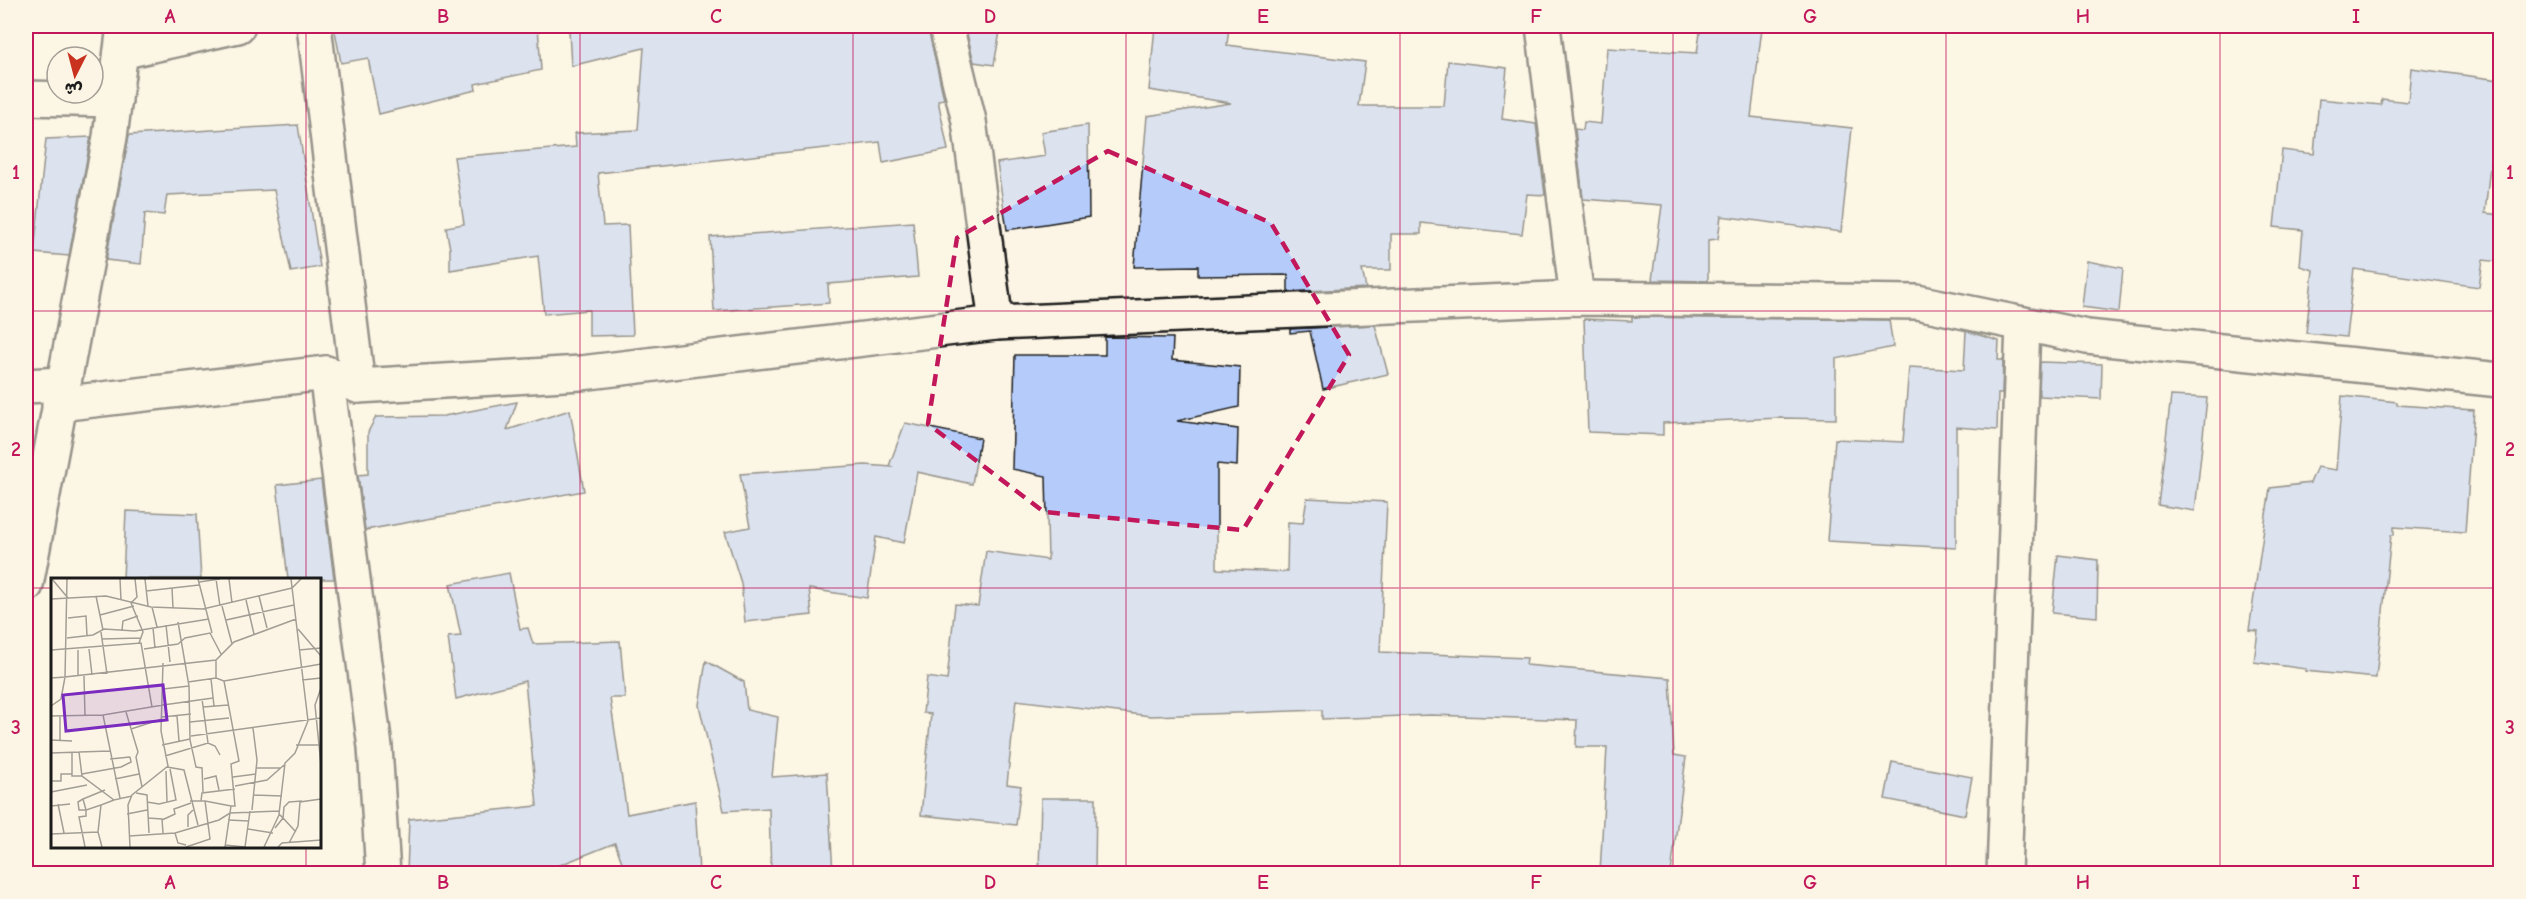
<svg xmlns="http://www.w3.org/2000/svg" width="2526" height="899" font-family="'Comic Neue','Playpen Sans Arabic',sans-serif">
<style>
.building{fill:#b5ccfb;stroke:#1c1c1c;stroke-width:1.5}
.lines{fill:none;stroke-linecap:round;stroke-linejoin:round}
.minor-casing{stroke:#1c1c1c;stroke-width:38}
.minor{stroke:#fcf5e5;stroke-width:33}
.marked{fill:none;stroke:#c2185b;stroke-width:4.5;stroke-dasharray:12 8;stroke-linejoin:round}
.grid{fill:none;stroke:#c2185b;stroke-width:1.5;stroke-opacity:0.55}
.inset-road{fill:none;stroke:#a29e95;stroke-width:1.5}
.view{fill:#7b2cbf;fill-opacity:0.15;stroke:#7b2cbf;stroke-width:3}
.inset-edge{fill:none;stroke:#1c1c1c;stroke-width:3}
.neatline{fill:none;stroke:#c2185b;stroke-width:2}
.grid-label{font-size:20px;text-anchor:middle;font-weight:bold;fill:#c2185b}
</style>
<rect width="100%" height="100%" fill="#fcf5e5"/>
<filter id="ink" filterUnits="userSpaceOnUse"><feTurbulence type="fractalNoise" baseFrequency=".0167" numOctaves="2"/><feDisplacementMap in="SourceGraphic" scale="12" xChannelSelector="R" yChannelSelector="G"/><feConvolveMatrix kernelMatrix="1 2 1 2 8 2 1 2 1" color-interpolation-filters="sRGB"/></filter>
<g filter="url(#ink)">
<g class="building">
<polygon points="334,26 538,26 541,70 475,84 476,90 379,114 368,58 341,63"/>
<polygon points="592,26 928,26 944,99 938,100 948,150 883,163 880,142 598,173 603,226 628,225 633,335 589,336 589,310 544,314 538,256 450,270 450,249 446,227 464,224 454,157 576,147 575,133 638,130 644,48 571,66 569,31"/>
<polygon points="965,26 1001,26 994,65 974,62"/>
<polygon points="1155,26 1229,26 1227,45 1365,62 1359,106 1444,106 1448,61 1507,68 1502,119 1536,124 1545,195 1527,194 1522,234 1421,223 1421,234 1391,234 1391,270 1362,270 1366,288 1288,292 1288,275 1198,276 1198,266 1134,267 1147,116 1231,103 1149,90"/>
<polygon points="1701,26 1762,28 1751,117 1852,128 1841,232 1721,216 1718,239 1708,240 1708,281 1652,280 1662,205 1583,199 1575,129 1583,130 1584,122 1601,124 1607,48 1697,53"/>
<polygon points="2411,68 2499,80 2485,213 2500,215 2500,262 2483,260 2479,287 2354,269 2346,337 2306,333 2313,270 2300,266 2303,230 2274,227 2282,150 2314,154 2319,99 2381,105 2382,99 2408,102"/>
<polygon points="298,125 320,267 291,272 274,190 167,195 164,215 145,213 141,264 106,260 129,135"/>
<polygon points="1088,125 1089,217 1007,230 997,163 1045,156 1041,132"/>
<polygon points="91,137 69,256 34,253 46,139"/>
<polygon points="913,222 918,277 828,284 829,303 714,311 710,237"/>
<polygon points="2087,261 2123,268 2119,312 2082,307"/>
<polygon points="1632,317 1889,320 1893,347 1836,359 1836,419 1781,418 1663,423 1663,435 1588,432 1584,319 1632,321"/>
<polygon points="1375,325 1388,374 1323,389 1310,331 1290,333 1290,329"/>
<polygon points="1966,331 1999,341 1998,360 2003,360 2002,394 1998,394 1997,430 1956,427 1956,548 1827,541 1835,439 1903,442 1909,367 1964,370"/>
<polygon points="1105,337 1173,338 1172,360 1240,367 1239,407 1177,421 1238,429 1237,466 1217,464 1217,569 1287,572 1288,522 1303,523 1307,498 1387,502 1380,652 1527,658 1526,665 1670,678 1674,755 1686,757 1671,873 1600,873 1607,747 1576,747 1577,720 1431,715 1322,719 1322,710 1151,716 1016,700 1007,784 1021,786 1016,825 921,815 931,714 923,713 927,677 947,680 955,604 978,606 986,551 1048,560 1046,476 1012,469 1015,355 1105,355"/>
<polygon points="2040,362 2102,364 2101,399 2039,396"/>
<polygon points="2171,396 2207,398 2195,511 2158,505"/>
<polygon points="2342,396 2397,402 2397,405 2474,410 2465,532 2394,527 2394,535 2391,535 2376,678 2305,671 2306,669 2254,662 2258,631 2249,630 2270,488 2310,483 2317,467 2336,470"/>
<polygon points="517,402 507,430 570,410 584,491 365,530 358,475 368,474 368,432 376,417 444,416"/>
<polygon points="905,423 980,438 972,484 917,472 904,543 876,537 867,598 809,589 812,615 745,622 741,583 725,532 750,527 740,474 865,465 893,467 889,466"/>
<polygon points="321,480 334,579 288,579 277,485"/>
<polygon points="126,511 197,514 201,579 123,579"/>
<polygon points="2058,555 2098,560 2097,617 2052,613"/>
<polygon points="509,573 520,629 528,628 533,644 620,641 625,698 610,698 627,814 695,801 699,873 626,873 615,843 540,873 407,873 409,819 537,806 525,681 456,699 448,637 461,636 450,584"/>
<polygon points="706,661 744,682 747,710 778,717 772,777 827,773 833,873 771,873 769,808 724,811 699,705"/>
<polygon points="1892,762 1972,777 1965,815 1885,799"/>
<polygon points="1041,798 1096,798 1095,873 1039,873"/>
</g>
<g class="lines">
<defs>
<g id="minor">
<polyline points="314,26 358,386"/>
<polyline points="946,26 969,121 996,323"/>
<polyline points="1543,26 1577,298"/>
<polyline points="121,52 238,26"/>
<polyline points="26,98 115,100"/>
<polyline points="326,373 375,747 383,874"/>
<polyline points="26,386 62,384"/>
<polyline points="59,404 326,373 358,386 581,373 996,323 1577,298 1917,302 2087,337 2500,380"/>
<polyline points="26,585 110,137 124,26"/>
<polyline points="2004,874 2023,324"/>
</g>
</defs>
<use href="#minor" class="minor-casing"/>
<use href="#minor" class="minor"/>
</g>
</g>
<path d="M0 0H2526V899H0ZM 1108,151 L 1271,223 L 1349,355 L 1243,530 L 1044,512 L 928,424 L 957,238 Z" fill="#fcf5e5" fill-opacity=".55" fill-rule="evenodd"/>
<path class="marked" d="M 1108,151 L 1271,223 L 1349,355 L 1243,530 L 1044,512 L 928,424 L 957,238 Z"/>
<path class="grid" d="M 306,26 L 306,580M 580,26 L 580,874M 853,26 L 853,874M 1126,26 L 1126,874M 1400,26 L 1400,874M 1673,26 L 1673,874M 1946,26 L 1946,874M 2220,26 L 2220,874M 26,311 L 2500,311M 26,588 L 52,588M 320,588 L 2500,588M 306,846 L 306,874"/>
<g transform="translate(51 578)">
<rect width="270" height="270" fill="#fcf5e5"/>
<path class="inset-road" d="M 1,1 L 17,20M 69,1 L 70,22M 84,1 L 86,19 L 80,25 L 92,54 L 88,65M 94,1 L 97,28M 147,1 L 161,55M 165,1 L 169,28M 178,1 L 181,25M 148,4 L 169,1M 121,10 L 122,30M 95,13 L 148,7M 45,18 L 52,52M 208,18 L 216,50M 0,21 L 55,18 L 100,29 L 152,31 L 241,10 L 250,1M 195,22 L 203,56M 171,28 L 181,66M 101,29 L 106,49M 49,37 L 83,28M 17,40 L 35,38 L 36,58M 175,42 L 243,27M 127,44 L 138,108 L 139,162 L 145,189 L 151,190 L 152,214M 115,47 L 119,84M 102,50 L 104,70M 247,51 L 270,78M 71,52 L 72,43 L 87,38M 50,54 L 51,61 L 90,60M 16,60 L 42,57 L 53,51 L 84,53 L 158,41M 51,61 L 56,96M 38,71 L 41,97M 93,71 L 127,66 L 134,60 L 159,55 L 170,76M 0,72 L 90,65 L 101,129M 248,72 L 270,70M 0,81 L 0,100M 165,82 L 165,100 L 173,103 L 188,183 L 180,186 L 184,228 L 180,228 L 174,269M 27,98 L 27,72M 33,98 L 34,138M 0,100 L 14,99 L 16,1M 160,101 L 163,128M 251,102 L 270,100M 173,103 L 270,86M 137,104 L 165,100M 270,110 L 264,127 L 270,187M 112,111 L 138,108M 151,121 L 157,165M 112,127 L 162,120M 0,128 L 10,121 L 14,99 L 165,82 L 183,64 L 245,41M 152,129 L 177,127M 75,134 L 87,174 L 85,179 L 91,209M 52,137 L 69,220M 0,138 L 52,137 L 112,127M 9,138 L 9,163M 126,138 L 128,163M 111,139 L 140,136M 139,144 L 178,140M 80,151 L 111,141M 140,158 L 270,140M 0,162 L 21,163M 111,167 L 139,161M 245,167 L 269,167M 21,174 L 21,198 L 31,198M 28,174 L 59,173M 0,175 L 28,174 L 31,198 L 63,222 L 81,218M 114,178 L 157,165 L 164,168 L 169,177M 59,181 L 79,179M 116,189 L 133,192 L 147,247M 205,190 L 230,190M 115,193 L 116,224M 31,196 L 70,189 L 80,184 L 79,179M 182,199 L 205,196M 64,201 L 88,196M 153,201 L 165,198 L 168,212M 0,203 L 10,203 L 10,196 L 21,196M 184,208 L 216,202 L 233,187M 0,214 L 36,207M 85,215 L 96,217 L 98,255M 203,217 L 231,218M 32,221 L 27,224 L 28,232 L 35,232 L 32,221 L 54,212M 150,223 L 151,215 L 184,211M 154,223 L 180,228M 96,224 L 108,226 L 125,222 L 119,191M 7,226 L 13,255M 0,228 L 19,226M 201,232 L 206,182 L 202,150M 76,236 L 96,232M 97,240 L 111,241 L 112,255M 111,242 L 124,236 L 123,231 L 140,225M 177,242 L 198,243M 137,249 L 137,237 L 142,232M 224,250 L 232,240 L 228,236 L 234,185 L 244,175 L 257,143 L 240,1M 197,251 L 222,255M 245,254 L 232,240 L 233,229 L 238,224 L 251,223M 124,255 L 127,265 L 135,267M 0,256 L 47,254M 78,258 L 124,255 L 168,242 L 179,235 L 228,233M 238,265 L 247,248 L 249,224 L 270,221M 174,267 L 194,269 L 199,233M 34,269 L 28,239 L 35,238 L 35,232 L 50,227M 51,269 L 47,254 L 50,227 L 63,222M 79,269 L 77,227 L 81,217 L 117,188 L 110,153 L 112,85M 135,269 L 159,261 L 154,223 L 139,223M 213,269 L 228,237M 227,269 L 231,265 L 270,262"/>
<path class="view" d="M 112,107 L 116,142 L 15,153 L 12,117 Z"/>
<rect width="270" height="270" class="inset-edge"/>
</g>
<rect width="2526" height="899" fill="none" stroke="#fcf5e5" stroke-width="66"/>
<g transform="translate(75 75) rotate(186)"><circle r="28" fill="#fcf5e5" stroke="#a29e95" stroke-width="1.5"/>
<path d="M0-4.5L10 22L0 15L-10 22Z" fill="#c8321e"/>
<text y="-9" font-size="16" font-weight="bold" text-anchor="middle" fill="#1c1c1c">ش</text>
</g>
<rect x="33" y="33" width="2460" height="833" class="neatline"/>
<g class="grid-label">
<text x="170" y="23">A</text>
<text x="443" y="23">B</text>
<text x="716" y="23">C</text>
<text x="990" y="23">D</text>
<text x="1263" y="23">E</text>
<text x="1536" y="23">F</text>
<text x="1810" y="23">G</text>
<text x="2083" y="23">H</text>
<text x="2356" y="23">I</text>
<text x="16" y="179">1</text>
<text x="2510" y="179">1</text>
<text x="16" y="456">2</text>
<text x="2510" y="456">2</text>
<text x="16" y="734">3</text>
<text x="2510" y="734">3</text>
<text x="170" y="889">A</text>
<text x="443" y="889">B</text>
<text x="716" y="889">C</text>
<text x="990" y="889">D</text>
<text x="1263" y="889">E</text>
<text x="1536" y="889">F</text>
<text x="1810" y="889">G</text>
<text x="2083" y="889">H</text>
<text x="2356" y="889">I</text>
</g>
</svg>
